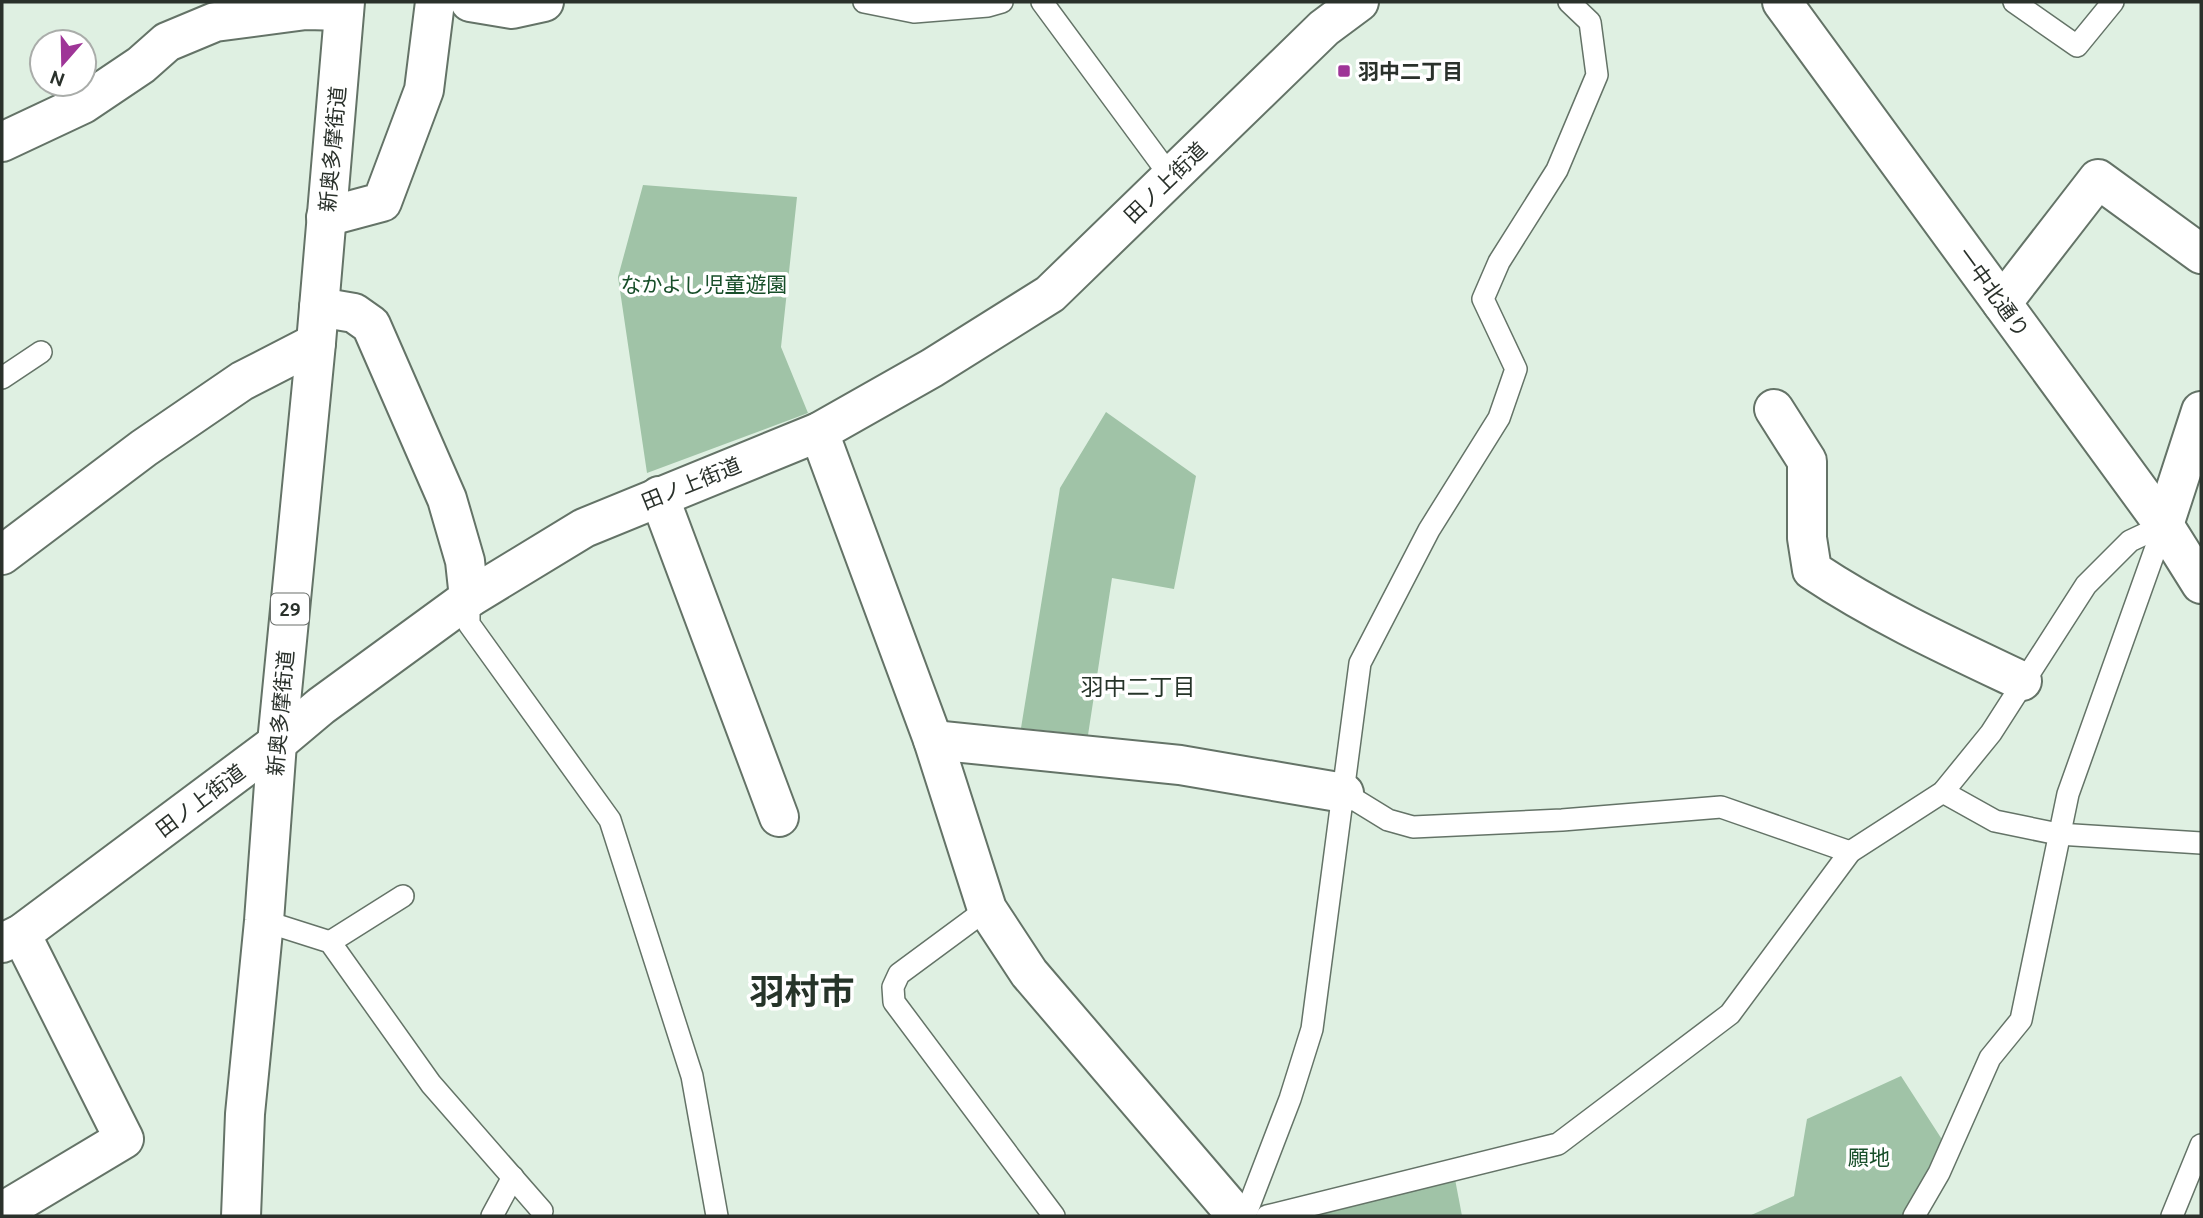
<svg xmlns="http://www.w3.org/2000/svg" width="2203" height="1218" font-family="Ubuntu,'Noto Sans JP',sans-serif">
<style>
.green{fill:#a0c3a7}
.lines{fill:none;stroke-linecap:round;stroke-linejoin:round}
.service-casing{stroke:#647367;stroke-width:24}
.minor-casing{stroke:#647367;stroke-width:42}
.primary-casing{stroke:#647367;stroke-width:42}
.service{stroke:#fff;stroke-width:21}
.minor{stroke:#fff;stroke-width:38}
.primary{stroke:#fff;stroke-width:38}
.poi-dot{fill:#9e3597;stroke:#fff;stroke-width:2.5}
.labels{text-anchor:middle;dominant-baseline:central;stroke-width:7;stroke-linejoin:round;paint-order:stroke}
.shield{fill:#fff;stroke:#6a6f6b;stroke-width:2}
.shield-label{font-size:19px;font-weight:bold;fill:#2a312b}
.poi-label{font-size:21px;font-weight:bold;fill:#2a312b;stroke:#fff;text-anchor:start}
.street-label{font-size:21px;fill:#2a312b;stroke:#fff}
.park-label{font-size:21px;fill:#174e29;stroke:#fff}
.neighbourhood-label{font-size:23px;fill:#263429;stroke:#fff}
.town-label{font-size:35px;font-weight:bold;fill:#263429;stroke:#fff}
</style>
<rect width="100%" height="100%" fill="#dff0e2"/>
<g class="green">
<polygon points="643,185 797,197 781,347 808,413 647,473 618,277"/>
<polygon points="1106,412 1196,476 1174,589 1112,578 1088,735 1021,728 1060,488"/>
<polygon points="1901,1076 1943,1141 1925,1180 1902,1216 1749,1216 1794,1196 1807,1119"/>
<polygon points="1455,1179 1462,1216 1296,1216"/>
</g>
<g class="lines">
<defs>
<g id="service">
<polyline points="864,2 914,12 988,6 1002,2"/>
<polyline points="1042,2 1171,177"/>
<polyline points="2014,2 2077,46 2113,2"/>
<polyline points="2,378 41,352"/>
<polyline points="469,598 469,624 610,820 692,1076 717,1216"/>
<polyline points="1943,792 1995,821 2058,834 2201,843"/>
<polyline points="1344,793 1388,820 1413,827 1562,820 1721,807 1850,852"/>
<polyline points="987,909 899,974 893,987 894,1002 1054,1216"/>
<polyline points="264,921 330,942 431,1084 542,1211"/>
<polyline points="330,942 403,896"/>
<polyline points="492,1216 513,1177"/>
<polyline points="1245,1216 1290,1099 1312,1029 1360,663 1429,530 1499,418 1516,369 1483,299 1499,262 1557,170 1597,75 1590,22 1569,2"/>
<polyline points="1267,1216 1558,1144 1730,1014 1850,852 1943,792 1991,733 2086,585 2130,541 2164,525"/>
<polyline points="1914,1216 1939,1173 1990,1058 2021,1020 2068,794 2164,525"/>
<polyline points="2172,1216 2201,1145"/>
</g>
<g id="minor">
<polyline points="470,2 512,9 544,2"/>
<polyline points="1782,2 2164,525 2201,584"/>
<polyline points="2,142 83,104 141,65 167,42 215,22 306,10 344,11"/>
<polyline points="326,217 382,202 424,90 435,2"/>
<polyline points="2002,303 2098,179 2201,254"/>
<polyline points="319,307 354,313 371,325 447,499 465,561 469,598"/>
<path d="M 1774,409 L 1807,461 L 1807,538 L 1812,570 C 1878,614 1950,647 2022,681"/>
<polyline points="819,432 933,740 987,909 1029,973 1237,1216"/>
<polyline points="659,496 779,817"/>
<polyline points="2164,525 2201,411"/>
<polyline points="2,555 144,448 242,381 316,343"/>
<polyline points="933,740 1180,765 1344,793"/>
<polyline points="2,943 21,934 277,743 321,706 469,598 584,528 819,432 932,368 1050,294 1324,28 1359,2"/>
<polyline points="2,1212 124,1139 21,934"/>
</g>
<polyline id="primary" points="241,1216 245,1114 264,921 277,743 316,343 345,2"/>
</defs>
<use href="#service" class="service-casing"/>
<use href="#minor" class="minor-casing"/>
<use href="#primary" class="primary-casing"/>
<use href="#service" class="service"/>
<use href="#minor" class="minor"/>
<use href="#primary" class="primary"/>
</g>
<rect class="poi-dot" x="1337" y="64" width="14" height="14" rx="3.5"/>
<g class="labels">
<rect class="shield" x="271" y="593.5" width="38" height="31" rx="5"/>
<g class="shield-label">
<text x="290" y="609">29</text>
</g>
<g class="poi-label">
<text x="1358" y="71">羽中二丁目</text>
</g>
<g class="street-label">
<text transform="translate(332 149) rotate(-85)">新奥多摩街道</text>
<text transform="translate(1165 182) rotate(-44)">田ノ上街道</text>
<text transform="translate(1994 292) rotate(54)">一中北通り</text>
<text transform="translate(691 483) rotate(-22)">田ノ上街道</text>
<text transform="translate(280 713) rotate(-85)">新奥多摩街道</text>
<text transform="translate(200 800) rotate(-37)">田ノ上街道</text>
</g>
<g class="park-label">
<text x="704" y="284">なかよし児童遊園</text>
<text x="1869" y="1157">願地</text>
</g>
<g class="neighbourhood-label">
<text x="1138" y="686">羽中二丁目</text>
</g>
<g class="town-label">
<text x="802" y="991">羽村市</text>
</g>
</g>
<rect width="2203" height="1218" fill="none" stroke="#2a312b" stroke-width="7"/>
<g transform="translate(63 63) rotate(200)"><circle r="33" fill="#ffffff" stroke="#aaadaa" stroke-width="2"/>
<path d="M0-5L12 26L0 18L-12 26Z" fill="#9e3597"/>
<text y="-10" font-size="19" font-weight="bold" text-anchor="middle" fill="#2a312b">N</text>
</g>
</svg>
